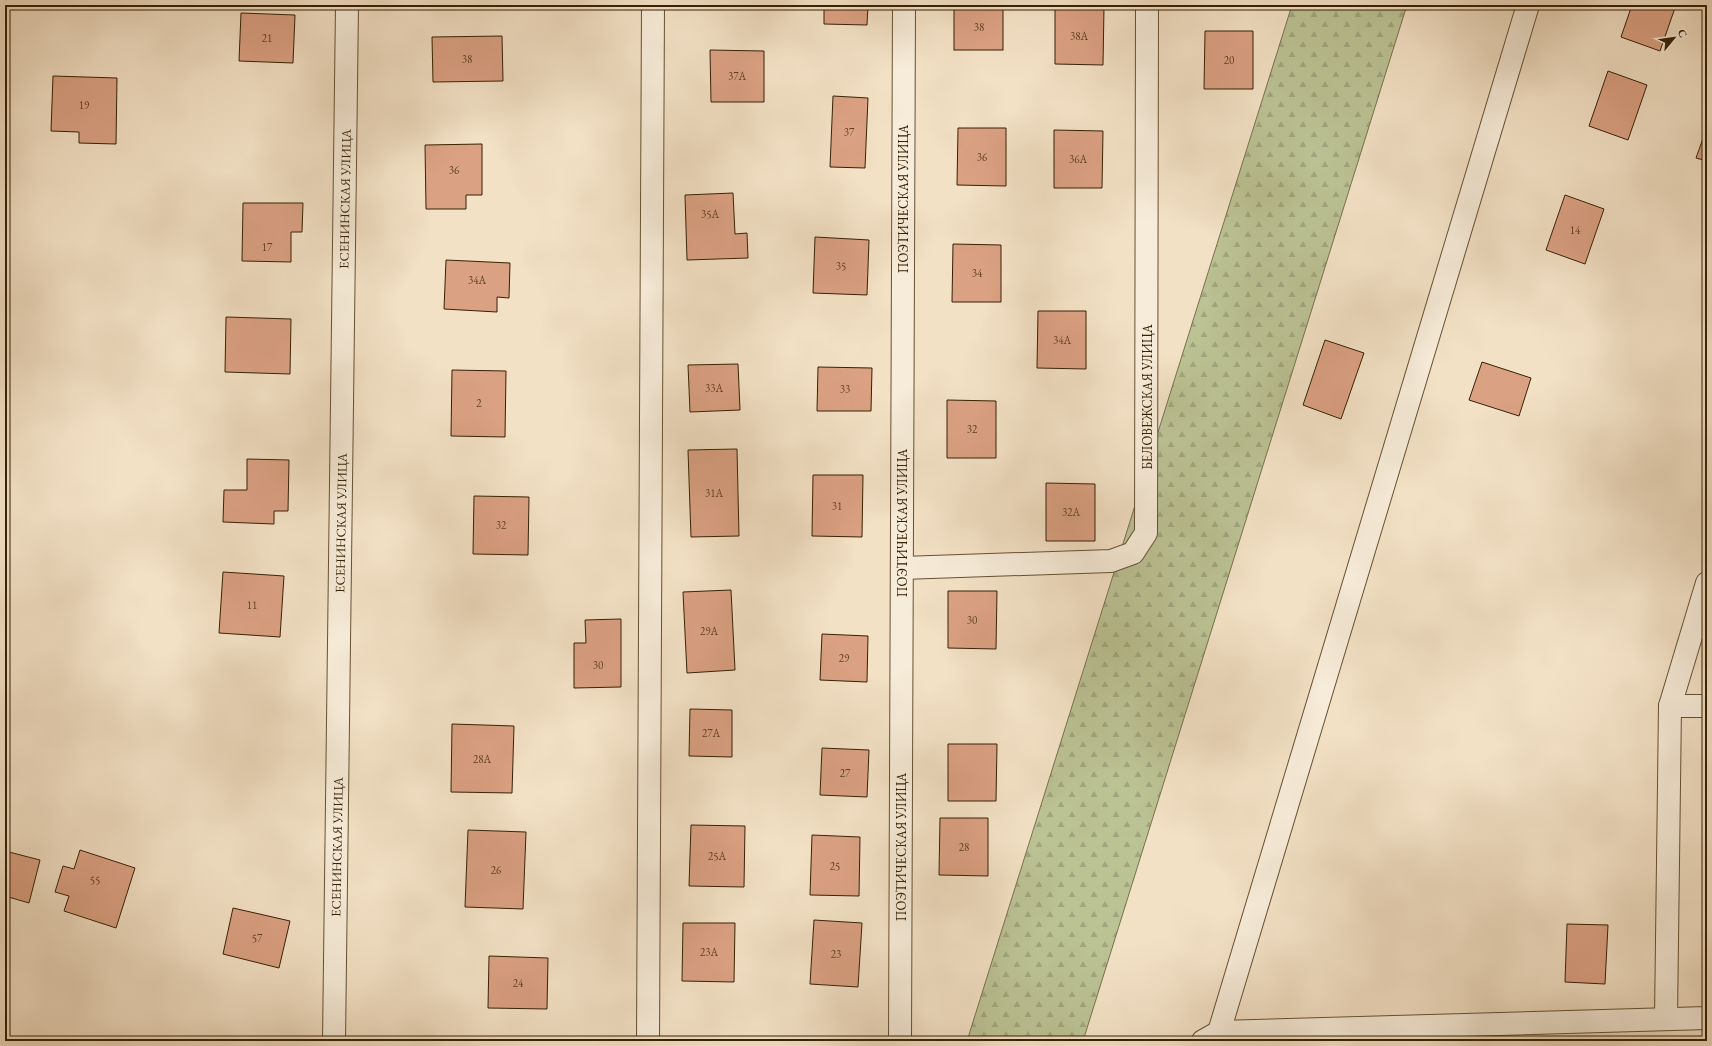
<svg xmlns="http://www.w3.org/2000/svg" width="1712" height="1046" font-family="'EB Garamond',serif">
<style>
.forest{fill:url(#forest-firs);stroke:#78724c}
.building{fill:#dba183;stroke:#362105}
.lines{fill:none;stroke-linecap:round;stroke-linejoin:round}
.minor-casing{stroke:#655135;stroke-width:24}
.minor{stroke:#f7ecd9;stroke-width:22}
.labels{text-anchor:middle;dominant-baseline:central;stroke-width:4;stroke-linejoin:round;paint-order:stroke}
.number-label{font-size:11px;fill:#5f4124}
.street-label{font-size:13px;fill:#362105;stroke:#f7ecd9}
</style>
<defs>
<pattern id="forest-firs" width="22" height="20" patternUnits="userSpaceOnUse"><rect width="22" height="20" fill="#bbc294"/><path d="M5 1l3.5 6h-7zM16 11l3.5 6h-7z" fill="#a1a67e"/></pattern>
</defs>
<rect width="100%" height="100%" fill="#f3e1c5"/>
<filter id="stains"><feTurbulence type="fractalNoise" baseFrequency=".005" numOctaves="4"/><feColorMatrix values="0 0 0 0 .2 0 0 0 0 .09 0 0 0 0 .02 0 0 0 .5 -.17"/></filter>
<radialGradient id="worn" r=".72"><stop offset=".6" stop-color="#630" stop-opacity="0"/><stop offset="1" stop-color="#630" stop-opacity=".3"/></radialGradient>
<polygon class="forest" points="1292,5 1407,5 1083,1041 967,1041"/>
<g class="building">
<polygon points="824,5 868,5 867,25 824,24"/>
<rect x="954" y="5" width="49" height="45"/>
<polygon points="1632,5 1676,5 1660,51 1621,37"/>
<polygon points="1055,7 1104,7 1103,65 1055,64"/>
<polygon points="241,13 295,15 293,63 239,61"/>
<polygon points="1205,31 1253,31 1253,89 1204,89"/>
<polygon points="502,36 503,81 433,82 432,37"/>
<polygon points="710,50 764,51 764,102 711,102"/>
<polygon points="1608,71 1647,85 1628,140 1589,126"/>
<polygon points="53,76 117,78 116,144 79,143 79,132 51,131"/>
<polygon points="833,96 868,98 865,168 830,167"/>
<polygon points="1707,127 1707,161 1696,158"/>
<polygon points="958,128 1006,128 1006,186 957,185"/>
<polygon points="1054,130 1103,131 1102,188 1054,188"/>
<polygon points="482,144 482,195 466,195 466,209 426,209 425,145"/>
<polygon points="733,193 735,234 747,233 748,258 687,260 685,195"/>
<polygon points="1565,195 1604,209 1585,264 1546,250"/>
<polygon points="243,203 303,203 302,232 291,232 291,262 242,261"/>
<polygon points="815,237 869,240 867,295 813,293"/>
<polygon points="953,244 1001,245 1001,302 952,302"/>
<polygon points="446,260 510,263 509,298 497,297 497,312 444,309"/>
<polygon points="1038,311 1086,311 1086,369 1037,368"/>
<polygon points="226,317 291,319 290,374 225,372"/>
<polygon points="1325,340 1364,353 1341,419 1303,405"/>
<polygon points="1482,362 1531,378 1519,416 1469,400"/>
<polygon points="738,364 740,410 690,412 688,365"/>
<polygon points="818,367 872,368 871,411 817,411"/>
<polygon points="452,370 506,371 505,437 451,436"/>
<polygon points="947,400 996,401 996,458 947,458"/>
<polygon points="737,449 739,536 691,537 688,450"/>
<polygon points="247,459 289,460 288,511 274,511 274,524 223,522 224,490 247,490"/>
<polygon points="813,475 863,475 862,537 812,536"/>
<polygon points="1046,483 1095,484 1095,541 1046,541"/>
<polygon points="474,496 529,497 528,555 473,554"/>
<polygon points="223,572 284,576 280,637 219,633"/>
<polygon points="731,590 735,670 687,673 683,592"/>
<polygon points="948,591 997,591 996,649 948,648"/>
<polygon points="621,619 621,687 574,688 574,643 586,643 585,620"/>
<polygon points="822,634 868,636 867,682 820,680"/>
<polygon points="690,709 732,710 732,757 689,756"/>
<polygon points="452,724 514,726 512,793 451,792"/>
<polygon points="948,744 997,744 996,801 948,801"/>
<polygon points="822,748 869,750 867,797 820,795"/>
<polygon points="940,818 988,818 988,876 939,875"/>
<polygon points="691,825 745,826 744,887 689,886"/>
<polygon points="468,830 526,832 523,909 465,907"/>
<polygon points="812,835 860,837 859,896 810,895"/>
<polygon points="80,850 135,868 116,928 64,911 69,896 55,892 63,866 74,869"/>
<polygon points="5,851 40,860 29,903 5,896"/>
<polygon points="233,908 290,921 279,968 223,954"/>
<polygon points="814,920 862,923 858,987 810,984"/>
<polygon points="683,923 735,923 734,982 682,981"/>
<polygon points="1567,924 1608,925 1605,984 1565,982"/>
<polygon points="489,956 548,958 547,1009 488,1008"/>
</g>
<g class="lines">
<defs>
<g id="minor">
<polyline points="902,568 1111,561 1133,553 1146,533 1147,5"/>
<polyline points="1670,706 1707,706"/>
<polyline points="1666,1018 1670,706 1707,583"/>
<polyline points="334,1041 347,5"/>
<polyline points="648,1041 653,5"/>
<polyline points="900,1041 904,5"/>
<polyline points="1203,1041 1219,1032 1707,1018"/>
<polyline points="1219,1041 1219,1032 1528,5"/>
</g>
</defs>
<use href="#minor" class="minor-casing"/>
<use href="#minor" class="minor"/>
</g>
<g class="labels">
<g class="number-label">
<text x="979" y="27">38</text>
<text x="1079" y="36">38А</text>
<text x="267" y="38">21</text>
<text x="467" y="59">38</text>
<text x="1229" y="60">20</text>
<text x="737" y="76">37А</text>
<text x="84" y="105">19</text>
<text x="849" y="132">37</text>
<text x="982" y="157">36</text>
<text x="1078" y="159">36А</text>
<text x="454" y="170">36</text>
<text x="710" y="214">35А</text>
<text x="1575" y="230">14</text>
<text x="267" y="247">17</text>
<text x="841" y="266">35</text>
<text x="977" y="273">34</text>
<text x="477" y="280">34А</text>
<text x="1062" y="340">34А</text>
<text x="714" y="388">33А</text>
<text x="845" y="389">33</text>
<text x="479" y="403">2</text>
<text x="972" y="429">32</text>
<text x="714" y="493">31А</text>
<text x="837" y="506">31</text>
<text x="1071" y="512">32А</text>
<text x="501" y="525">32</text>
<text x="252" y="605">11</text>
<text x="972" y="620">30</text>
<text x="709" y="631">29А</text>
<text x="844" y="658">29</text>
<text x="598" y="665">30</text>
<text x="711" y="733">27А</text>
<text x="482" y="759">28А</text>
<text x="845" y="773">27</text>
<text x="964" y="847">28</text>
<text x="717" y="856">25А</text>
<text x="835" y="866">25</text>
<text x="496" y="870">26</text>
<text x="95" y="880">55</text>
<text x="257" y="938">57</text>
<text x="709" y="952">23А</text>
<text x="836" y="954">23</text>
<text x="518" y="983">24</text>
</g>
<g class="street-label">
<text transform="translate(345 199) rotate(-89)">ЕСЕНИНСКАЯ УЛИЦА</text>
<text transform="translate(903 199) rotate(-90)">ПОЭТИЧЕСКАЯ УЛИЦА</text>
<text transform="translate(1147 397) rotate(-90)">БЕЛОВЕЖСКАЯ УЛИЦА</text>
<text transform="translate(341 523) rotate(-89)">ЕСЕНИНСКАЯ УЛИЦА</text>
<text transform="translate(902 523) rotate(-90)">ПОЭТИЧЕСКАЯ УЛИЦА</text>
<text transform="translate(337 847) rotate(-89)">ЕСЕНИНСКАЯ УЛИЦА</text>
<text transform="translate(901 847) rotate(-90)">ПОЭТИЧЕСКАЯ УЛИЦА</text>
</g>
</g>
<rect width="1712" height="1046" fill="none" stroke="#f3e1c5" stroke-width="20"/>
<rect x="6" y="6" width="1700" height="1034" fill="none" stroke="#362105" stroke-width="2"/>
<rect x="10" y="10" width="1692" height="1026" fill="none" stroke="#362105"/>
<g transform="translate(1674 38) rotate(61)" stroke="#f7ecd9" stroke-width="3" paint-order="stroke">
<path d="M0-3L7 15L0 10L-7 15Z" fill="#362105"/>
<text y="-6" font-size="11" font-weight="bold" text-anchor="middle" fill="#362105">С</text>
</g>
<rect width="100%" height="100%" filter="url(#stains)"/>
<rect width="100%" height="100%" fill="url(#worn)"/>
</svg>
